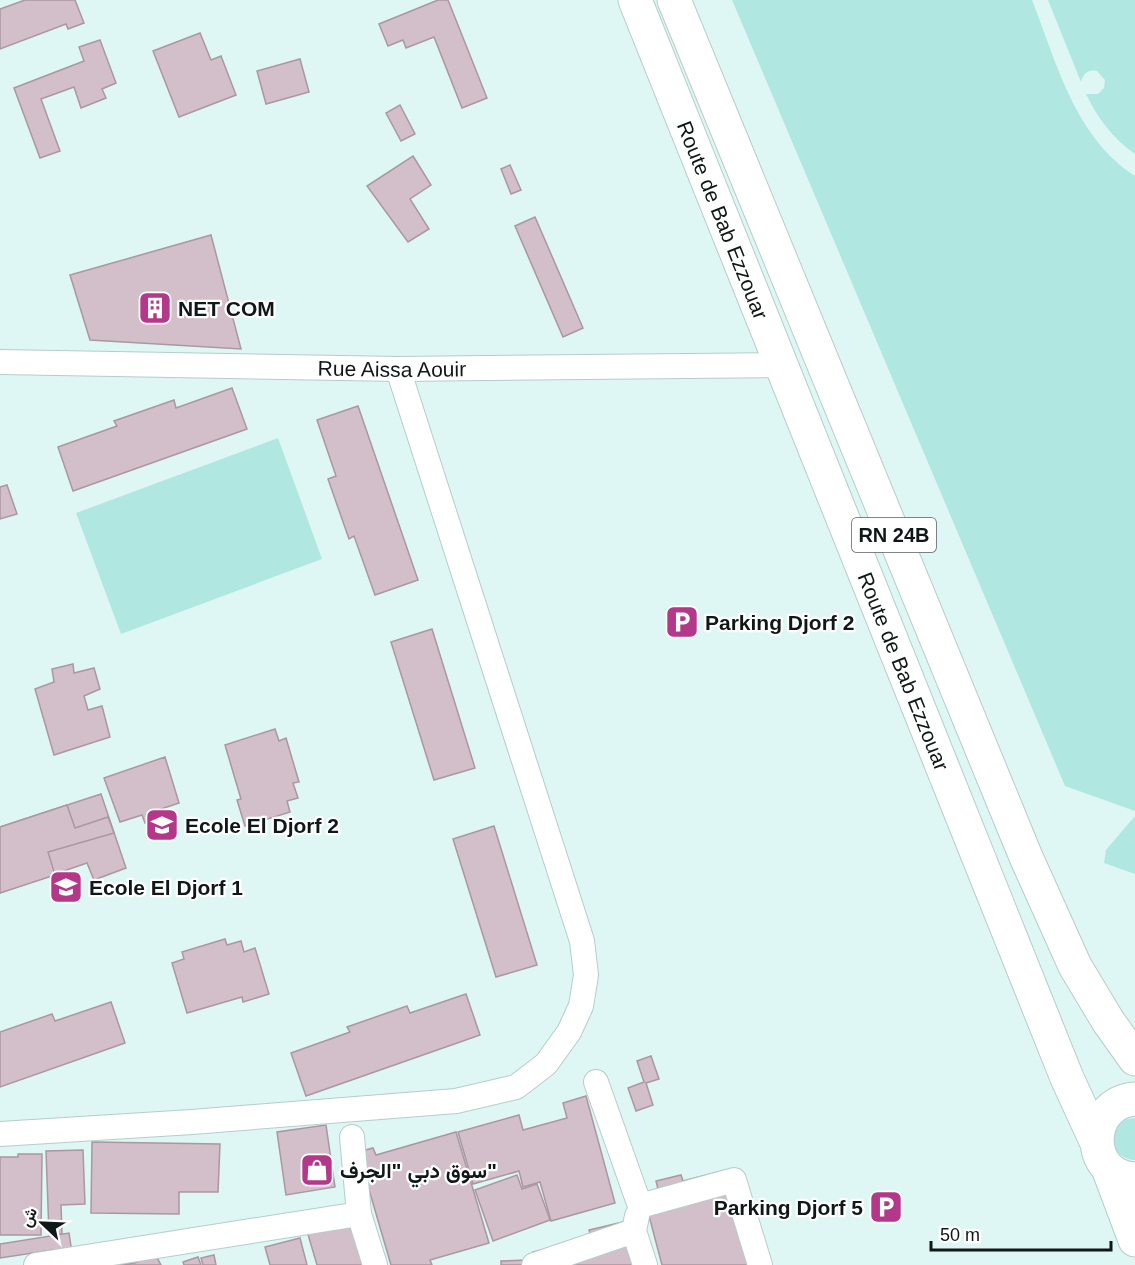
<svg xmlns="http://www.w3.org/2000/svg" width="1135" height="1265" font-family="Helvetica,Vazirmatn,sans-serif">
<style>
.green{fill:#b0e7e1}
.building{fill:#d3bfca;stroke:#aa97a1;stroke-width:1.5}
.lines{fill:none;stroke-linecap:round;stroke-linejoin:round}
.street-casing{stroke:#b5cdca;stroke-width:26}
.primary-casing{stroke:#b5cdca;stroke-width:35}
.street{stroke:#fff;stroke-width:24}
.primary{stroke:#fff;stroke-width:33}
.labels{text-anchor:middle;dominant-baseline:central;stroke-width:4.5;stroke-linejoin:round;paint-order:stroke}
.shield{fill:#fff;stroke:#575d5d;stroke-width:1.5}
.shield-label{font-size:20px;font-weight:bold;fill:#0f1817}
.street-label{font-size:21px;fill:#0f1817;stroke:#fff}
.poi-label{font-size:21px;font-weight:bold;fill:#0f1817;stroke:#fff;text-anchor:start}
</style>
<rect width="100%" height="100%" fill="#def7f4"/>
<g class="green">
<path d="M 732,0 L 1032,0 C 1057,64 1075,137 1135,176 L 1135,811 L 1065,786 Z"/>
<path d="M 1048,0 L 1135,0 L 1135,154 C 1113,139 1097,117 1086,94 L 1098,94 L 1104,88 L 1105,80 L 1097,71 C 1088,69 1083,74 1081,82 Z"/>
<polygon points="278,438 322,559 121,634 76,513"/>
<polygon points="1135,816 1135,874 1104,863 1106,850"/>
<path d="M 1135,1118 L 1135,1160 L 1133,1160 C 1103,1155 1107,1118 1135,1118 Z"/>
</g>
<g class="building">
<polygon points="25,0 75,0 84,23 68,29 66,24 0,49 0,9"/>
<polygon points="438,0 448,0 487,98 462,108 434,37 406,48 403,40 388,46 379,24"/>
<polygon points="200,33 211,60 221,56 236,95 179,117 153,51"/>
<polygon points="100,40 116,83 102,89 106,98 81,108 74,87 41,99 60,151 40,158 14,88 84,61 79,47"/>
<polygon points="300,59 309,92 266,104 257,71"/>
<polygon points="400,105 415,134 401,141 386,113"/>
<polygon points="413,156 431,185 410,199 429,229 408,242 367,186"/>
<polygon points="510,165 521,190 511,194 501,169"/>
<polygon points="535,217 583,328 563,337 515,226"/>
<polygon points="211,235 241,349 90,340 70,275"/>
<polygon points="232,388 247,429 73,491 58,447 117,426 114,421 174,400 176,408"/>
<polygon points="358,406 418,580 375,595 354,536 349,539 328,479 336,476 317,420"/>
<polygon points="7,485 17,514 0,519 0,487"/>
<polygon points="432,629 475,768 434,780 391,642"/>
<polygon points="73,664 74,673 94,668 100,689 84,696 88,710 102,706 110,737 54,755 35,689 54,682 52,669"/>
<polygon points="275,729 279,741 286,738 299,782 293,783 298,798 287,801 290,812 245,826 237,800 241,799 225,745"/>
<polygon points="165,757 179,803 161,809 162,816 145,823 142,815 120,822 104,778"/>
<polygon points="101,794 126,868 94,880 87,863 0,893 0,827"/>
<polygon points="67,805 75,828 108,817 114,833 48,852 55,875 0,893 0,827"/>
<polygon points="494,826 537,965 496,977 453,839"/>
<polygon points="225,939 227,945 241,941 244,952 255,948 269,994 243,1002 242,997 187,1013 172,963 184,959 182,952"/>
<polygon points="466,994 480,1035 306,1096 291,1053 350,1032 347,1027 407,1006 410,1013"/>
<polygon points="111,1002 125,1043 0,1087 0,1032 52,1014 55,1021"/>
<polygon points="651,1056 659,1079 646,1083 653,1105 636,1111 628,1088 644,1082 637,1061"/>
<polygon points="586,1096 615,1203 551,1221 540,1182 523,1187 519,1171 473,1184 458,1132 519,1115 523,1130 567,1118 563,1103"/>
<polygon points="326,1125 335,1187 286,1195 277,1132"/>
<polygon points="456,1132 489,1243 430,1260 432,1265 391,1265 358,1152 373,1148 376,1155"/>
<polygon points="92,1142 220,1144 218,1192 179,1192 179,1214 91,1213"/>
<polygon points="83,1150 85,1204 61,1205 62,1234 49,1234 46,1151"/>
<polygon points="18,1154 42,1154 41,1235 0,1235 0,1157 18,1157"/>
<polygon points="726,1170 751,1265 662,1265 644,1197 659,1193 656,1181 681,1175 683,1181"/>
<polygon points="517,1175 522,1189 537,1184 550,1220 493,1241 475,1190"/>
<polygon points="348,1219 352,1232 362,1229 372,1265 317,1265 307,1231"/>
<polygon points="623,1222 634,1265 537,1265 533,1252 581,1240 595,1254 589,1230"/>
<polygon points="69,1233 72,1253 53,1256 52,1250 0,1258 0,1244"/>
<polygon points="300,1238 307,1265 270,1265 265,1247"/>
<polygon points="154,1252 161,1265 113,1265 135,1263"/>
<polygon points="214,1255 216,1265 203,1265 201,1258"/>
<polygon points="198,1257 201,1265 184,1265 183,1262"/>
<polygon points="527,1260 527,1265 501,1265 501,1261"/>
</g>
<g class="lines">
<defs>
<g id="street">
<path id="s1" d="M 0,362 L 398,369 L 782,365"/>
<polyline points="596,1082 640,1206 734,1180 760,1265"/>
<polyline points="0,1134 192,1122 456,1101 516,1087 546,1064 569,1032 581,1006 586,975 582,941 398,369"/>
<polyline points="352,1137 359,1214 375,1265"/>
<polyline points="637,1216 634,1231 645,1265"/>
<polyline points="36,1265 359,1214"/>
<polyline points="534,1265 634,1231"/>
</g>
<g id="primary">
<path id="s2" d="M 635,0 L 1067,1078 L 1096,1141"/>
<polyline points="674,0 1026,857 1075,966 1108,1021 1135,1059"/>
<path d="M 1135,1099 C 1085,1103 1084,1177 1135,1179"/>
<polyline points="1108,1168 1135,1240"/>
</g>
</defs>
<use href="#street" class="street-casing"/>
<use href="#primary" class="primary-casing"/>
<use href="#street" class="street"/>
<use href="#primary" class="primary"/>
</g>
<defs>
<symbol id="building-square" viewBox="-11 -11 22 22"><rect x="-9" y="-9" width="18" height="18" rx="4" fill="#b3388a" stroke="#fff"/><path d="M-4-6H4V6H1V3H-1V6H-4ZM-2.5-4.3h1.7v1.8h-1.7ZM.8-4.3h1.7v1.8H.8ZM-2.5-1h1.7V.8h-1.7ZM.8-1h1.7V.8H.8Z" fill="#fff"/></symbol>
<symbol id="parking-square" viewBox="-11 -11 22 22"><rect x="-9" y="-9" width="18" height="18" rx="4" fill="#b3388a" stroke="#fff"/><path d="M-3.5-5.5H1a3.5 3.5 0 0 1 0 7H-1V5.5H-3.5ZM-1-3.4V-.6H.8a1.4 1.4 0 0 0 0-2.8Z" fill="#fff"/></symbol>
<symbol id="school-square" viewBox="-11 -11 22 22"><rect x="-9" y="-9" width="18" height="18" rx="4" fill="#b3388a" stroke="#fff"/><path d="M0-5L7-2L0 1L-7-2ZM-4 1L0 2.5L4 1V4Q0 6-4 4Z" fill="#fff"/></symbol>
<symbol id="shop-square" viewBox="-11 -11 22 22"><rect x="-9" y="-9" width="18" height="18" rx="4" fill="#b3388a" stroke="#fff"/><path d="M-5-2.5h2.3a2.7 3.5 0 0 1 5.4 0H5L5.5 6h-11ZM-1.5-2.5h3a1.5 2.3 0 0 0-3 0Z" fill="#fff"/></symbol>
</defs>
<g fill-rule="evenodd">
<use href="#building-square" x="136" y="289" width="38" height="38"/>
<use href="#parking-square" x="663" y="603" width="38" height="38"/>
<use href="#school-square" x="143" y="806" width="38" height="38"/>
<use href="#school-square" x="47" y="868" width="38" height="38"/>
<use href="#shop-square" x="298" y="1151" width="38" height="38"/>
<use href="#parking-square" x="867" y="1188" width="38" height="38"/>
</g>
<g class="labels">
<rect class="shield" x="852" y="518" width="84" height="34" rx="4.5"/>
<g class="shield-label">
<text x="894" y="535">RN 24B</text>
</g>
<g class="street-label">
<text stroke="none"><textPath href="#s2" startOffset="237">Route de Bab Ezzouar</textPath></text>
<text stroke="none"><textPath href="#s1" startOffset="392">Rue Aissa Aouir</textPath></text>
<text stroke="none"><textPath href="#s2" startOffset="723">Route de Bab Ezzouar</textPath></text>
</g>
<g class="poi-label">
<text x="178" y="308">NET COM</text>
<text x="705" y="622">Parking Djorf 2</text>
<text x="185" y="825">Ecole El Djorf 2</text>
<text x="89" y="887">Ecole El Djorf 1</text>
<text x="340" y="1170">سوق دبي "الجرف"</text>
<text x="863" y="1207" text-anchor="end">Parking Djorf 5</text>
</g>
</g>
<g transform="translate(42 1223) rotate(293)" stroke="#ffffff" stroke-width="4.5" paint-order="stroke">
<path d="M0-4.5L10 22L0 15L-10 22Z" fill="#0f1817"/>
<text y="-9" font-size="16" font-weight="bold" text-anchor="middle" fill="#0f1817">ش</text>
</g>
<path d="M931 1241v9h180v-9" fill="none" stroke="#0f1817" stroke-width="3"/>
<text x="940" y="1241" font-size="18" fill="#0f1817" stroke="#ffffff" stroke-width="4.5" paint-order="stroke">50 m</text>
</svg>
